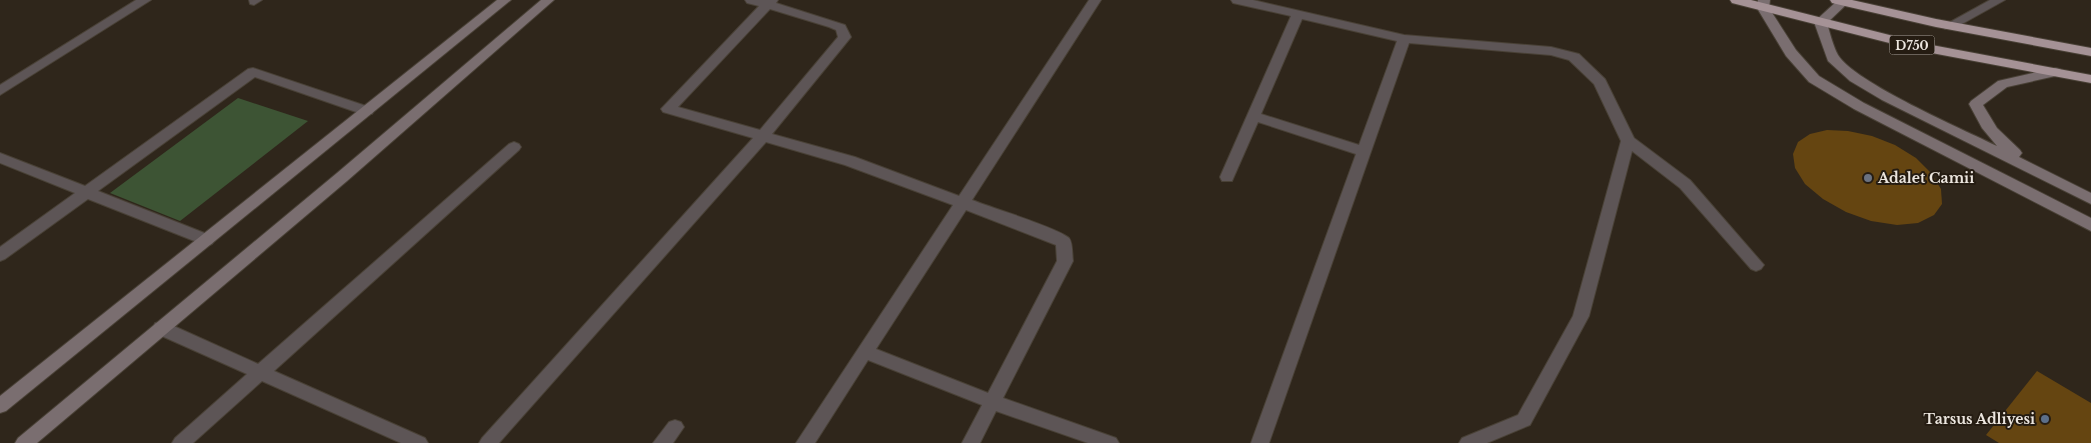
<svg xmlns="http://www.w3.org/2000/svg" width="2091" height="443" font-family="'Libre Baskerville',serif">
<style>
.green{fill:#3d5434}
.building{fill:#654511}
.lines{fill:none;stroke-linecap:round;stroke-linejoin:round}
.lane-casing{stroke:#494136;stroke-width:2}
.street-casing{stroke:#494136;stroke-width:2}
.secondary-casing{stroke:#494136;stroke-width:2}
.highway-casing{stroke:#494136;stroke-width:2}
.lane{fill:#5d5556;fill-rule:evenodd}
.street{fill:#5d5556;fill-rule:evenodd}
.secondary{fill:#7a6e70;fill-rule:evenodd}
.highway{fill:#a59296;fill-rule:evenodd}
.worship-dot{fill:#6b7280;stroke:#251c12;stroke-width:2}
.service-dot{fill:#5c6f8a;stroke:#251c12;stroke-width:2}
.labels{text-anchor:middle;dominant-baseline:central;stroke-width:4;stroke-linejoin:round;paint-order:stroke}
.shield{fill:#251c12;stroke:#b0a9a2;stroke-width:1}
.shield-label{font-size:12px;font-weight:bold;fill:#ece6df}
.poi-label{font-size:14px;font-weight:bold;fill:#ece6df;stroke:#251c12;text-anchor:start}
</style>
<rect width="100%" height="100%" fill="#2f261b"/>
<polygon class="green" points="238,98 308,121 180,221 110,193"/>
<g class="building">
<polygon points="1827,130 1848,131 1872,136 1895,145 1916,158 1931,173 1941,189 1942,204 1934,215 1918,223 1897,225 1871,221 1846,212 1823,199 1805,184 1795,168 1793,154 1798,142 1810,134"/>
<polygon points="2037,371 2091,403 2091,443 1999,443 1986,435"/>
</g>
<g class="lines">
<defs>
<polygon id="lane" points="1990,0 2005,0 1953,29 1945,29 1943,26"/>
<g id="street">
<polygon points="136,0 151,0 0,95 0,85"/>
<polygon points="249,0 262,0 254,5 250,4"/>
<path d="M 745,0 L 778,0 L 776,3 L 845,25 L 851,37 L 772,134 L 855,157 L 959,196 L 1089,0 L 1101,0 L 972,200 C 989,207 1059,228 1069,238 C 1073,243 1072,255 1073,261 L 1003,398 L 1116,438 L 1119,443 L 1088,443 L 996,411 L 980,443 L 962,443 L 982,405 L 868,360 L 815,443 L 796,443 L 953,205 L 845,165 L 766,142 L 499,443 L 479,443 L 482,438 L 753,138 L 663,112 L 661,109 L 759,6 L 747,3 ZM 770,9 L 829,27 L 836,30 L 838,37 L 760,130 L 678,107 ZM 966,210 L 1056,245 L 1057,261 L 988,393 L 876,349 Z"/>
<path d="M 1231,0 L 1253,0 L 1404,35 L 1551,47 L 1579,54 L 1605,79 L 1634,138 L 1690,180 L 1764,265 L 1761,269 L 1756,271 L 1751,269 L 1680,188 L 1632,151 L 1589,316 L 1530,425 L 1487,443 L 1459,443 L 1462,438 L 1518,415 L 1573,316 L 1621,141 L 1594,84 L 1569,60 L 1551,55 L 1409,43 L 1269,443 L 1251,443 L 1356,154 L 1258,122 L 1232,181 L 1222,181 L 1220,177 L 1291,16 L 1233,3 ZM 1302,19 L 1397,41 L 1359,145 L 1261,114 Z"/>
<polygon points="253,68 372,108 374,111 372,114 362,114 255,77 98,191 212,236 215,240 212,244 207,246 202,244 88,199 5,259 0,261 0,247 75,193 0,163 0,153 85,186 248,69"/>
<polygon points="514,142 519,144 521,147 519,150 274,371 425,438 428,443 401,443 262,381 193,443 172,443 175,438 247,374 155,333 153,328 155,323 161,322 167,323 258,364 509,144"/>
<polygon points="675,420 681,422 684,427 673,443 653,443 669,422"/>
</g>
<g id="secondary">
<polygon points="497,0 511,0 6,411 0,413 0,396"/>
<polygon points="541,0 554,0 347,181 37,443 15,443 18,438 337,173"/>
<polygon points="1758,0 1770,0 1769,8 1796,50 1819,76 1864,103 2091,218 2091,231 1854,109 1809,82 1786,56 1757,8"/>
<path d="M 1835,0 L 1848,0 L 1849,2 L 1827,23 C 1830,33 1833,46 1838,55 C 1854,82 1964,130 1997,146 L 1982,128 L 1969,104 L 1971,101 L 1998,81 L 2055,68 L 2060,69 L 2062,72 L 2060,75 L 2007,87 L 1983,105 L 1997,128 L 2020,150 L 2022,153 L 2019,157 L 2091,193 L 2091,204 L 1882,100 L 1850,81 L 1828,61 L 1814,22 L 1836,2 Z"/>
</g>
<g id="highway">
<polygon points="1730,0 1751,0 1921,43 2091,75 2091,83 1921,51 1732,3"/>
<polygon points="1830,0 1852,0 1936,19 2091,48 2091,56 1936,27 1832,3"/>
</g>
</defs>
<use href="#lane" class="lane-casing"/>
<use href="#street" class="street-casing"/>
<use href="#secondary" class="secondary-casing"/>
<use href="#highway" class="highway-casing"/>
<use href="#lane" class="lane"/>
<use href="#street" class="street"/>
<use href="#secondary" class="secondary"/>
<use href="#highway" class="highway"/>
</g>
<circle class="worship-dot" cx="1868" cy="178" r="5"/>
<circle class="service-dot" cx="2045" cy="419" r="5"/>
<g class="labels">
<rect class="shield" x="1889.5" y="35.5" width="45" height="19" rx="4"/>
<g class="shield-label">
<text x="1912" y="45">D750</text>
</g>
<g class="poi-label">
<text x="1878" y="178">Adalet Camii</text>
<text x="2035" y="419" text-anchor="end">Tarsus Adliyesi</text>
</g>
</g>
</svg>
